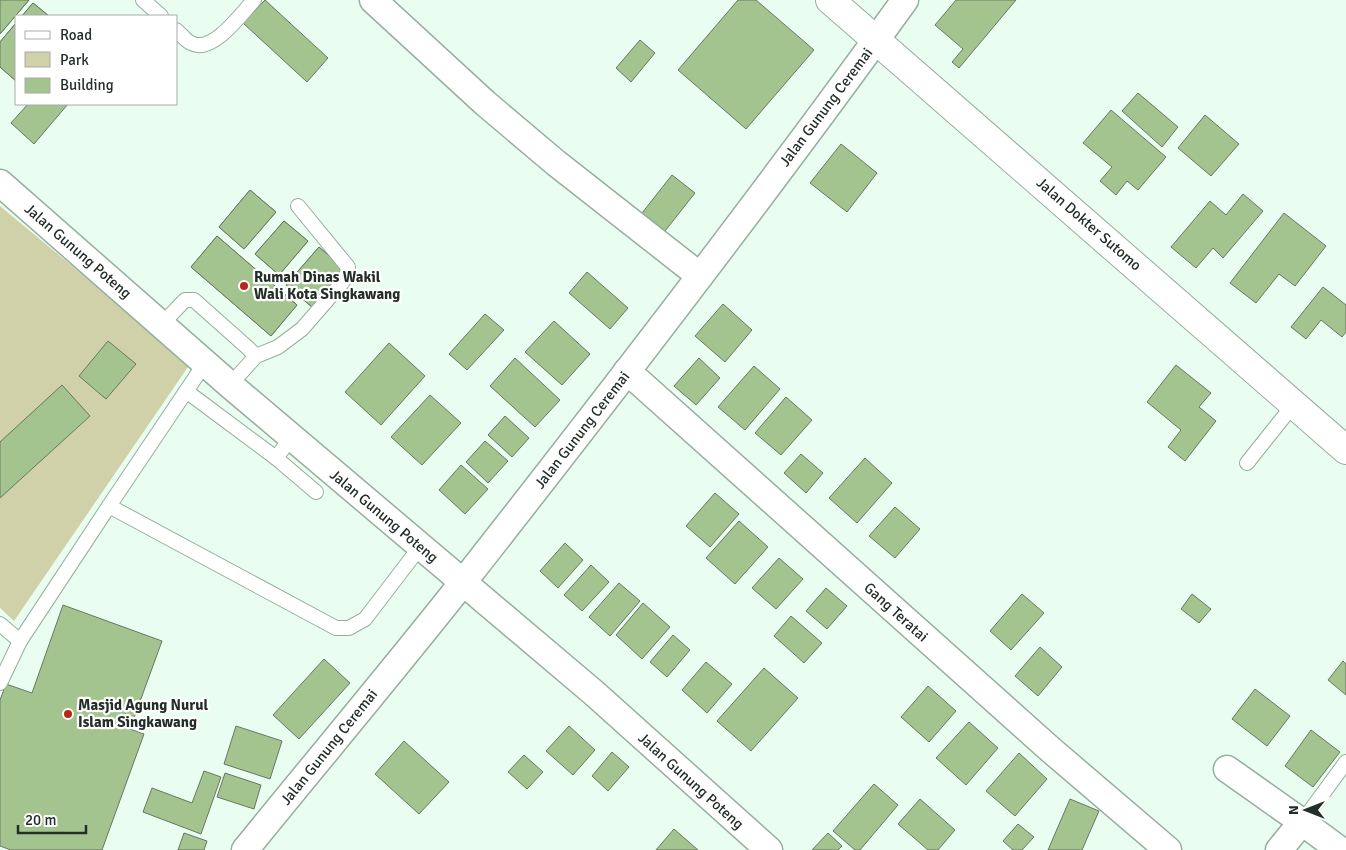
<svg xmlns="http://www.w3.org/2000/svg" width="1346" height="850" font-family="Signika,sans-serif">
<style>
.green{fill:#d1d1a9}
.building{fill:#a4c48f;stroke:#6a7662}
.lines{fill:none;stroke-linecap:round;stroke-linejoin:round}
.service-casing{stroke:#95ae9f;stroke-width:16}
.minor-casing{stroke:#95ae9f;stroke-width:29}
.tertiary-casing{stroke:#95ae9f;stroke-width:30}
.service{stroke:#fff;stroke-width:14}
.minor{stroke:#fff;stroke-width:26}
.tertiary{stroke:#fff;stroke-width:28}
.poi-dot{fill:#b52716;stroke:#fff;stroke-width:2}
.labels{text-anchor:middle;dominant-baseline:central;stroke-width:4.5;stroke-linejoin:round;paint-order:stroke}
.street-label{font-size:15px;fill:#242e28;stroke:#fff}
.poi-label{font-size:15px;font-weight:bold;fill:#242e28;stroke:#fff;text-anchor:start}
</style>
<rect width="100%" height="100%" fill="#e9fef1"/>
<polygon class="green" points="0,206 190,364 14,621 0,608"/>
<g class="building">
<polygon points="0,0 29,0 0,34"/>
<polygon points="0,0 29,0 0,34"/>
<polygon points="265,0 328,58 307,82 243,23"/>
<polygon points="738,0 756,0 814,50 746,129 678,70"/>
<polygon points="956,0 1016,0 959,68 952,62 963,49 935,25"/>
<polygon points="33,3 49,16 22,16"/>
<polygon points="33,3 49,16 22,16"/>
<polygon points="16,23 16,81 0,67 0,42"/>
<polygon points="16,23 16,81 0,67 0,42"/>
<polygon points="640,40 655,53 631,82 616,68"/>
<polygon points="1138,93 1178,127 1162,147 1122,111"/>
<polygon points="28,104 68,104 34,144 11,123"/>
<polygon points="1111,110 1166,157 1138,190 1127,181 1116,195 1100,181 1112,167 1083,143"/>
<polygon points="1205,115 1239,144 1211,176 1178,148"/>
<polygon points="841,144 877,173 847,212 810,183"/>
<polygon points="672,175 695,193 665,231 642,213"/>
<polygon points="250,190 276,212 244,249 219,227"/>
<polygon points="250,190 276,212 244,249 219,227"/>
<polygon points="1243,194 1263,211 1223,258 1213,248 1196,268 1171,247 1210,201 1226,215"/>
<polygon points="1284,213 1326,246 1295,286 1279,274 1256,303 1230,283"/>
<polygon points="284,221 308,241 279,275 255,254"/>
<polygon points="284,221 308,241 279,275 255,254"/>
<polygon points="217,236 297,305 271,336 191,267"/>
<polygon points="217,236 297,305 271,336 191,267"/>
<polygon points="319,247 344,269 312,307 286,285"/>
<polygon points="319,247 344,269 312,307 286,285"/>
<polygon points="587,272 628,308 610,329 569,293"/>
<polygon points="1323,287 1346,305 1346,332 1342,337 1321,320 1306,339 1291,327"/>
<polygon points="723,304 752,330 725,362 695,336"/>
<polygon points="485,314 504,330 467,370 449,354"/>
<polygon points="554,321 590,354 562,385 525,352"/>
<polygon points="108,341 136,364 106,399 79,376"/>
<polygon points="389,343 425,376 381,425 345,392"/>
<polygon points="515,358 560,400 535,427 490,386"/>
<polygon points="699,358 720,378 696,405 674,386"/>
<polygon points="1176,365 1211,393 1199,407 1216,421 1185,461 1168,447 1181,430 1147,402"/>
<polygon points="754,366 780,389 745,430 718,407"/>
<polygon points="62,385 90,416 0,498 0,442"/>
<polygon points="430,395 461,423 422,465 391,437"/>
<polygon points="786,397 812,420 781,455 755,433"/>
<polygon points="505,416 529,438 512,457 488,435"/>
<polygon points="485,441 508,461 488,483 466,462"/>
<polygon points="801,454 823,473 806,493 784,473"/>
<polygon points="865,458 892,483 857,523 829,498"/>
<polygon points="461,465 488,489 465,514 439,490"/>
<polygon points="715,493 739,514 710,547 686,526"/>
<polygon points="895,507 920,529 895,558 869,536"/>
<polygon points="739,521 768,547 735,584 706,558"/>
<polygon points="565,543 583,560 558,588 540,571"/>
<polygon points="779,558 803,579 776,609 752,588"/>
<polygon points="591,565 609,582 582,611 564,595"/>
<polygon points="619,583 640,601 610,636 589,617"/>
<polygon points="826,588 847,606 827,629 806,611"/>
<polygon points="1022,594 1044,613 1011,650 990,631"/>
<polygon points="1192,594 1211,609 1199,623 1181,609"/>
<polygon points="643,603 670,627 642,659 616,635"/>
<polygon points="63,605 162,641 130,729 144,734 102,850 11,850 0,846 0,700 6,684 32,693"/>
<polygon points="791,616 822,643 804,663 774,636"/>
<polygon points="673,635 690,650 667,677 650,662"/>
<polygon points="1040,647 1062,667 1038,696 1015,676"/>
<polygon points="324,659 350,683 299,739 273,715"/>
<polygon points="1343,661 1346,664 1346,695 1328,680"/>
<polygon points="706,662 732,684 707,713 682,690"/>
<polygon points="764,668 798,698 751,751 717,721"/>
<polygon points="928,686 956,711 929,742 901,717"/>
<polygon points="1255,689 1290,716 1267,746 1232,719"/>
<polygon points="969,722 998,748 966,785 936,758"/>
<polygon points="236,726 282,741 270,779 224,764"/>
<polygon points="569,726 595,750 573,775 546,751"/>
<polygon points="1311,730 1340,752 1313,787 1285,766"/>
<polygon points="404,741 449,782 419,814 375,774"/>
<polygon points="612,752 629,767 608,791 592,776"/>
<polygon points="1019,753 1047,779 1015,816 986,791"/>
<polygon points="524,755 543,772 527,789 508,772"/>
<polygon points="204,771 221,777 201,834 143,812 152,788 192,803"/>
<polygon points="225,773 261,785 254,809 217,797"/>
<polygon points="874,784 898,805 860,850 855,850 833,831"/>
<polygon points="920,799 955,830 938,850 928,850 898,824"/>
<polygon points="1070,799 1099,811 1082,850 1048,850"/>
<polygon points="1018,824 1034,837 1022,850 1013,850 1003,841"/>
<polygon points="674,829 698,850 656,850"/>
<polygon points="184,833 207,841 204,850 178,850"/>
<polygon points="828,833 842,846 838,850 812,850"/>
</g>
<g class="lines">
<defs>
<g id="service">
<polyline points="143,0 161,16"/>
<path d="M 176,30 C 181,34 186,41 191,43 C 212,55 242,13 254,0"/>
<polyline points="162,324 185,300 194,300 248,348 256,356 230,385"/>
<polyline points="256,356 278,347 302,329 342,283 347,274 348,267 298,206"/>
<polyline points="186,391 276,458"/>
<polyline points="293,438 285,446 276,458 316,492"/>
<polyline points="1247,463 1294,404"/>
<polyline points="109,506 205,363"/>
<polyline points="0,624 20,641 109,506 336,628 349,628 365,619 420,547"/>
<polyline points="0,683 20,641"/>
<polyline points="1302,822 1346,762"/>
</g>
<g id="minor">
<polyline points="373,0 485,103 556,163 700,276"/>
<polyline points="0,183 230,385 594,693 769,850"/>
<polyline points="627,371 1051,750 1168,850"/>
<polyline points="1227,769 1302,822"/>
<path d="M 245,850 C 318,760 392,672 464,581 C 614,390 763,197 905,0"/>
<polyline points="1279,850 1302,822 1340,850"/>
</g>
<polyline id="tertiary" points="830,0 1346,450"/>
</defs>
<use href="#service" class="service-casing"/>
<use href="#minor" class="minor-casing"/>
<use href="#tertiary" class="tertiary-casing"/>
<use href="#service" class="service"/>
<use href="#minor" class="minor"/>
<use href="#tertiary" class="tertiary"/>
</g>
<g class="poi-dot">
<circle cx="244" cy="286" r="5"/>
<circle cx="68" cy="714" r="5"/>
</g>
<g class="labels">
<g class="street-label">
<text transform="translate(826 107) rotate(-53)">Jalan Gunung Ceremai</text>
<text transform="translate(1089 224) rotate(41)">Jalan Dokter Sutomo</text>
<text transform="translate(78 251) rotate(41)">Jalan Gunung Poteng</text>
<text transform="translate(582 430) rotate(-52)">Jalan Gunung Ceremai</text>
<text transform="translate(384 516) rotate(40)">Jalan Gunung Poteng</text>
<text transform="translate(896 612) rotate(42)">Gang Teratai</text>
<text transform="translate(329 747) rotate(-51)">Jalan Gunung Ceremai</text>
<text transform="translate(691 781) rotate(42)">Jalan Gunung Poteng</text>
</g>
<g class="poi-label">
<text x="254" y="277">Rumah Dinas Wakil<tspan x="254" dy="17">Wali Kota Singkawang</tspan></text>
<text x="78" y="705">Masjid Agung Nurul<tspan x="78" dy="17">Islam Singkawang</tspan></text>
</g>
</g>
<rect x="15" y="15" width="162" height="90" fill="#ffffff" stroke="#a7aba9"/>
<rect x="25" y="31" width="25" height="8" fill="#ffffff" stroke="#a7aba9"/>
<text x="60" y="40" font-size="15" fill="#242e28">Road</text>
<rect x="25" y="52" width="25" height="15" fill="#d1d1a9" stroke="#a7aba9"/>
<text x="60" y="65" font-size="15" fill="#242e28">Park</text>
<rect x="25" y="78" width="25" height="15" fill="#a4c48f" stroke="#a7aba9"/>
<text x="60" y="90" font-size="15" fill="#242e28">Building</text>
<g transform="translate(1306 810) rotate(270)" stroke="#ffffff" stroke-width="4" paint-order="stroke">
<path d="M0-4L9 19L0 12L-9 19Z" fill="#242e28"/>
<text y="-8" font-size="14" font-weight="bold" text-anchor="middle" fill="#242e28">N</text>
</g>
<path d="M18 825v8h68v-8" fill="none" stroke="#242e28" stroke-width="2.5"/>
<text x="25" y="825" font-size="15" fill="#242e28" stroke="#ffffff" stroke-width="4" paint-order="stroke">20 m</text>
</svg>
